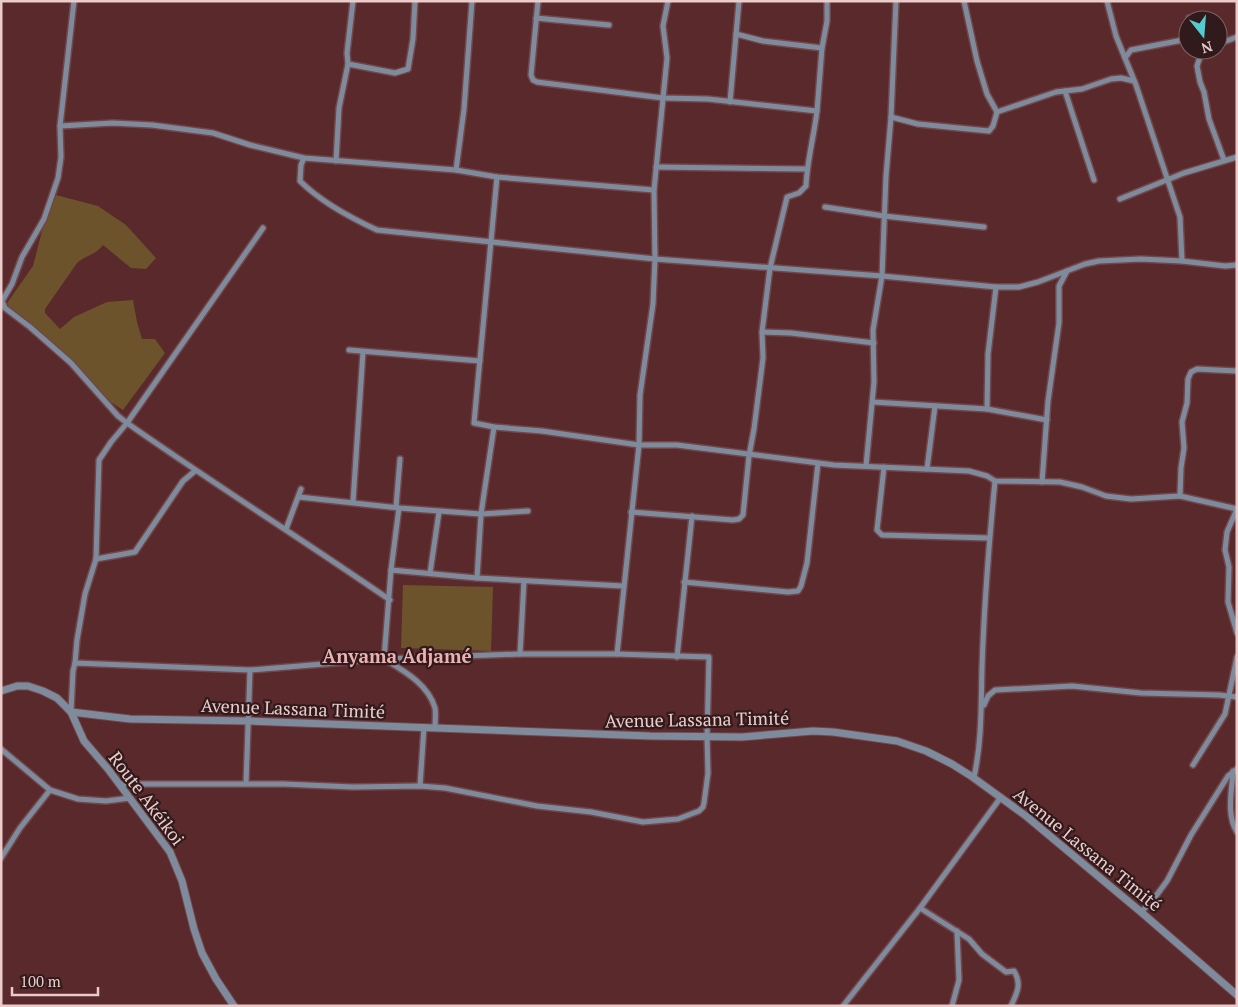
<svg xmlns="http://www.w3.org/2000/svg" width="1238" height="1007" font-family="'PT Serif',serif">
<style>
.green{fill:#6c532b}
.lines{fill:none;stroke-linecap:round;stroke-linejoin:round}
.minor-casing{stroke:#734649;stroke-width:8}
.tertiary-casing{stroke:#734649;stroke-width:9}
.minor{stroke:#7e8b9d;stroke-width:5}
.tertiary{stroke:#7e8b9d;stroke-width:7}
.labels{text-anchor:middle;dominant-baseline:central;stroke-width:4.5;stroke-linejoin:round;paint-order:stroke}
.street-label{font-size:18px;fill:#ebcccb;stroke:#301a1b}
.neighbourhood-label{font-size:19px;font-weight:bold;fill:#edb1b1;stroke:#301a1b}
</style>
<rect width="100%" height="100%" fill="#59292c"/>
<g class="green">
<path d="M 56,195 L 98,206 L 126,225 L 156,258 L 146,269 L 131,268 L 103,245 C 93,257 87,254 77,263 L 45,309 L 45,313 L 60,329 L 74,317 L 107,302 L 133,300 L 137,322 L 142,339 L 155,339 L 165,353 L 123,410 L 109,401 L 72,360 L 24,318 L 10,308 L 7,303 L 33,266 L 45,219 Z"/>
<polygon points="403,585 493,587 491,651 401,648"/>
</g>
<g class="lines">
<defs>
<g id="minor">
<path d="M 74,1 L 60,126 L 61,157 L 58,178 L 44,219 L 22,257 L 12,284 L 2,301 L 5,308 L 30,327 L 71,363 L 118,416 L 127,423 C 214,484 303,540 390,600"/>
<path d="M 538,1 L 531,75 L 533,80 L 537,82 L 663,98 L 708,99 L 817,111 C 814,136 807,161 806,186 L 799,193 L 787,197 L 770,268 L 762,332 L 763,358 L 754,429 L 749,456 L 743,515 L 739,519 L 733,520 L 631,512"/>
<polyline points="964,1 977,61 987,94 997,112"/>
<polyline points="536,18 609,25"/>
<polyline points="1189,18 1189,20"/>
<polyline points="736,34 763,41 822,48"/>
<polyline points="1218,44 1237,37"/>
<polyline points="1204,50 1202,51 1197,66 1200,82 1204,92 1209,119 1224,160"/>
<polyline points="1125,58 1131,50 1188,39"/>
<polyline points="348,64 395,73 408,69 413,39 415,1"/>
<polyline points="1065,91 1094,180"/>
<polyline points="730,102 739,1"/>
<polyline points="817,111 822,48 827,21 827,1"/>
<polyline points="997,112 1056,92 1082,89 1111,79 1121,78 1134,81"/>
<polyline points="891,117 918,124 989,131 993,126 997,112"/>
<polyline points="60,126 113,123 152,125 213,133 250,145 304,158 456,170 497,177 654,190"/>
<path d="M 304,158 L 301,165 L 300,181 C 321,202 351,218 377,230 L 655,259 L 882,276 L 996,287 L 1019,287 L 1038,282 L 1085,264 L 1099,261 L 1141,259 L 1182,261 L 1180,217 L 1136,85 L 1116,36 L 1107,1"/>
<polyline points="336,161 339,108 348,64 347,53 353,1"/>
<polyline points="656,167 807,169"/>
<polyline points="456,170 464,109 472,1"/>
<polyline points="497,177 474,423 494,427 542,431 639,445 677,445 834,465 969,471 987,476 995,481 1060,482 1082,487 1106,496 1131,499 1180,496 1237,509"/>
<polyline points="1120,199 1184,173 1237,157"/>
<polyline points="825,207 884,216 984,227"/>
<polyline points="1182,261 1225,266 1237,265"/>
<polyline points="762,332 791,333 874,343"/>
<polyline points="349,350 480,361"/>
<polyline points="873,402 987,409 1047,420"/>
<polyline points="987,409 988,354 996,287"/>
<polyline points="866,466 874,382 873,330 882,276 886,176 891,117 896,1"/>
<polyline points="884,467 877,530 882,535 989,538"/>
<polyline points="927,469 935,406"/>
<polyline points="1042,482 1048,401 1059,323 1059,286 1067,271"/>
<polyline points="1180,496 1181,468 1184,448 1182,422 1187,403 1188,379 1191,372 1197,369 1237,371"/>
<polyline points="299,497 399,508 481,514 528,511"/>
<polyline points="353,502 363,352"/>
<polyline points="396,507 400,459"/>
<path d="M 399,508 L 391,570 L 384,659 C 404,671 428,684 435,708 C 436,714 435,721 435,727"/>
<polyline points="1237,509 1227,532 1225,550 1229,567 1228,602 1237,633"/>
<polyline points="286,529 301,489"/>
<polyline points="96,559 135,552 183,481 195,471"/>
<polyline points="391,570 477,578 623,586"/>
<polyline points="430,573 439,512"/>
<polyline points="477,578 481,514 494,427"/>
<polyline points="684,582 788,592 798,591 801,586 807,563 818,463"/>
<polyline points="520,654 524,581"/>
<polyline points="617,654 639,445 640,395 653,304 655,259 654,190 667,58 663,26 668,1"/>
<polyline points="677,657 692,516"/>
<polyline points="75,663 77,640 85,594 96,559 99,460 111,442 127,423 263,228"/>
<polyline points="984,705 988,696 995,690 1072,686 1141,693 1219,695 1237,697"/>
<polyline points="71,712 73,671 75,663 250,670 384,659 520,654 617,654 709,657 707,737 708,773 704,803 703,807 699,811 678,819 643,822 591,812 537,806 445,788 420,786 353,787 284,784 120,784"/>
<polyline points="1,749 50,790 78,799 106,801 130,798"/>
<polyline points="1193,765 1225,714 1237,657"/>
<path d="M 1233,771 C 1232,790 1226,815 1237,832"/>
<path d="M 974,777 C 982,741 981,705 982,668 C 984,605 989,543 995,481"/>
<polyline points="246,784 250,670"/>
<polyline points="420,786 424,727"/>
<polyline points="1,858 20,828 50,790"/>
<path d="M 920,908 L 969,939 L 982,954 L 1006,972 L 1014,971 C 1022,984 1017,993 1011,1006"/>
<polyline points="1141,912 1153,900 1167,881 1191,835 1228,776 1237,769"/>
<polyline points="843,1006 920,908 1001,797"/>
<polyline points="952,1006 959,980 957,931"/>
</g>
<g id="tertiary">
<polyline points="1,691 17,686 28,686 43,691 57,698 71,712 84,741 108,769 170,852 182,881 194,929 202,953 216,979 234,1006"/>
<polyline points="71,712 130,719 248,721 650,736 742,737 813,731 833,732 897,741 926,751 952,764 971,776 1026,816 1141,912 1237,995"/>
</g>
</defs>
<use href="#minor" class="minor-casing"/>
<use href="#tertiary" class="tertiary-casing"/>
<use href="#minor" class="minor"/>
<use href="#tertiary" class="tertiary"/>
</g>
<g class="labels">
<g class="street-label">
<text transform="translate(293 708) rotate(2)">Avenue Lassana Timité</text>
<text transform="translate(697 719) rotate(-1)">Avenue Lassana Timité</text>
<text transform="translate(147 798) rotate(53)">Route Akéikoi</text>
<text transform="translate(1088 849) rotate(39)">Avenue Lassana Timité</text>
</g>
<g class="neighbourhood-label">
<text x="397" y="655">Anyama Adjamé</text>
</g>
</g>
<rect width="1238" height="1007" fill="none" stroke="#ebcccb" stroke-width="5"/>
<g transform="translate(1203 35) rotate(163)"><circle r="24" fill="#301a1b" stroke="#7b6161"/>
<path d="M0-4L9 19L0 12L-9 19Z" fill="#52ccd0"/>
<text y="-8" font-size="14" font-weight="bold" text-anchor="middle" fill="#ebcccb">N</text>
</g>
<path d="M12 987v8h86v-8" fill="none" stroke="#ebcccb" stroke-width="2.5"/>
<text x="20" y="987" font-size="15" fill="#ebcccb" stroke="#301a1b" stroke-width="4" paint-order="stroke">100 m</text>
</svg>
